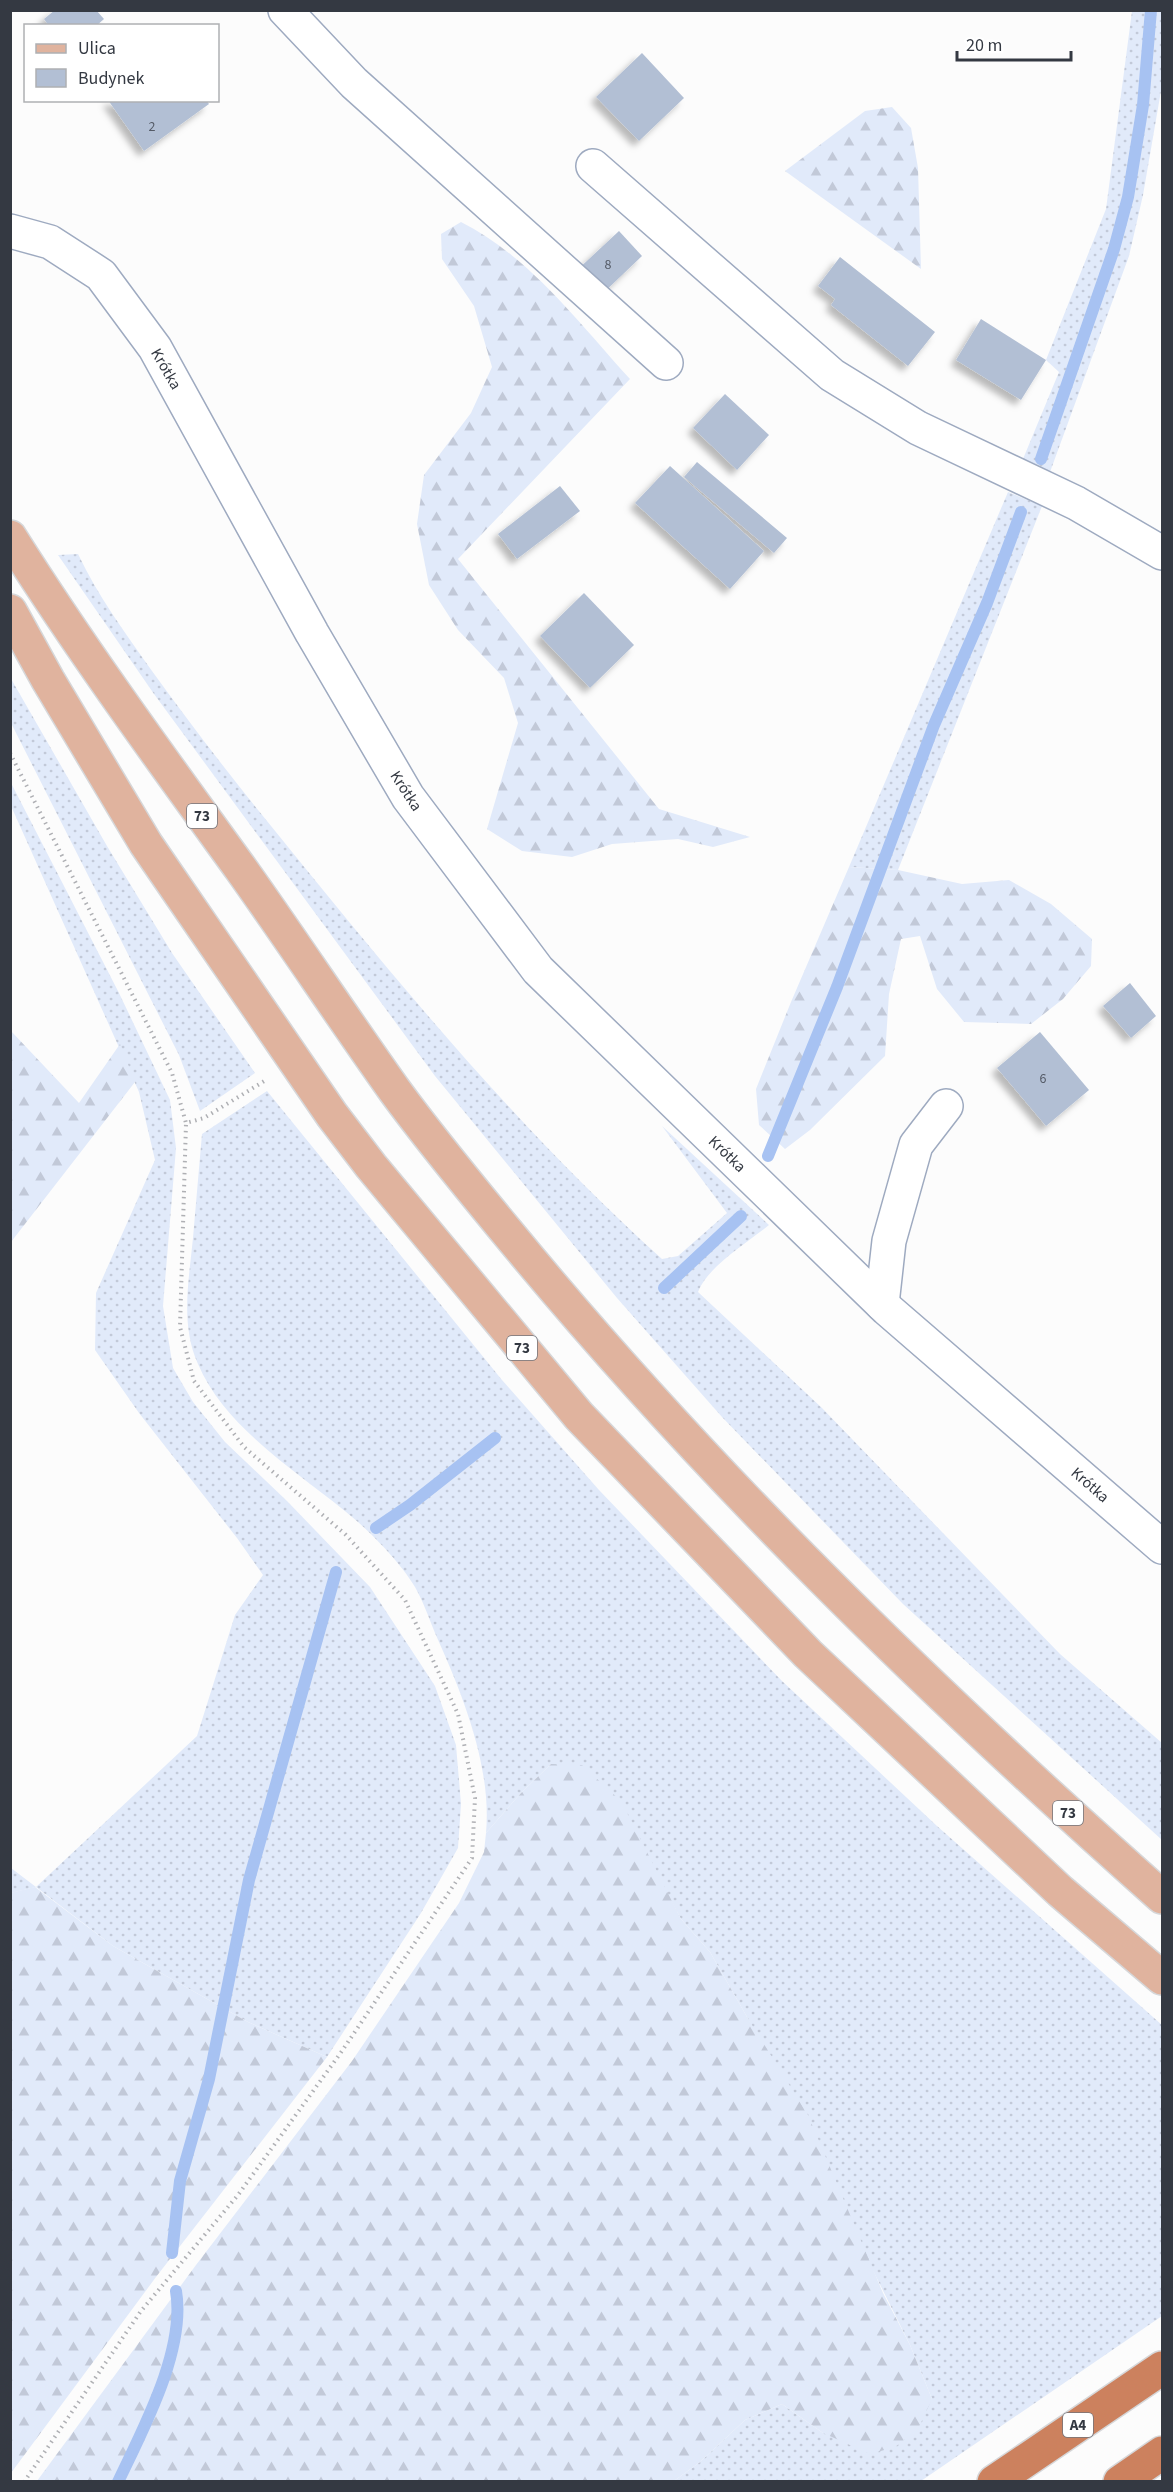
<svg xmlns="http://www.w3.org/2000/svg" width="1173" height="2492" font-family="'Source Sans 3',sans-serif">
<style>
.grass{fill:url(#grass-dots)}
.forest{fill:url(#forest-firs)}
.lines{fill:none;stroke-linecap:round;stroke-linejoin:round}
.stream{stroke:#a7c2f2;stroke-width:12}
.building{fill:#b2bfd4;filter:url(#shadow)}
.minor-casing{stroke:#9eaac0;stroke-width:36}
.major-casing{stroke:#d6d7d9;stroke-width:36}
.highway-casing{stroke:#d6d7d9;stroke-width:36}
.path{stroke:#afb0b4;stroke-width:4;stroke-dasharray:1.5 4.5;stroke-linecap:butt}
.minor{stroke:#fff;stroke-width:33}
.major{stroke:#e0b39e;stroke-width:33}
.highway{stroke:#cc815e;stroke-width:33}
.labels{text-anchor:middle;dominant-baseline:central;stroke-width:4.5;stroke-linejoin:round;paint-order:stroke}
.number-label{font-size:14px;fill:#545a66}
.shield{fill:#fff;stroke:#71747b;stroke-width:1.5}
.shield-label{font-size:15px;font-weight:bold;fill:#343942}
.street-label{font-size:16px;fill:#343942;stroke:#fff}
</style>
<defs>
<pattern id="grass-dots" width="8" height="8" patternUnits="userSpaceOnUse" patternTransform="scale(1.5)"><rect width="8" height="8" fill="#e1eafa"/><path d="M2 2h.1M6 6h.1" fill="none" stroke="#c2c9d8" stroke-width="1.8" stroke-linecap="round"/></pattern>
<pattern id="forest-firs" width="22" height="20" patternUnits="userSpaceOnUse" patternTransform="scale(1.5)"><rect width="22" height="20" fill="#e1eafa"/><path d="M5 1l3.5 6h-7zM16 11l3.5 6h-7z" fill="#c2c9d8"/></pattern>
<filter id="shadow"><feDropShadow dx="-5.5" dy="5.5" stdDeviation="3" flood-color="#0004"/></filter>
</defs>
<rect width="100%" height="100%" fill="#fcfcfc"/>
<g class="grass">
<polygon points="1132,11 1162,11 1162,85 1143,195 1129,256 1050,472 1023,459 1059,372 1046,360 1106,209"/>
<polygon points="1008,492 1042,506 898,870 849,867"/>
<path d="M 78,554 C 98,596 125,633 152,671 C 189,722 227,772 267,821 C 390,973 516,1128 662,1259 L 678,1256 L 727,1213 L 662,1126 L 769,1225 C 748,1242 707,1267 698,1292 L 822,1408 L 1060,1654 L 1162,1743 L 1162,1840 L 903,1604 L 722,1417 L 617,1298 L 435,1076 L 154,694 L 58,555 Z"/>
<polygon points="10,677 107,846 172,953 255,1073 200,1111 179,1055 11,723"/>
<polygon points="10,781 119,993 170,1100 176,1148 163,1306 173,1368 193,1402 225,1442 287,1501 370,1587 435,1686 456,1745 461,1804 458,1848 421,1913 327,2057 248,2022 113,1946 36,1887 11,1893 11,1868 36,1887 197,1736 235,1615 263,1575 237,1538 139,1413 95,1350 96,1293 155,1160 139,1092 11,806"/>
<path d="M 267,1091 L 502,1380 L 599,1490 L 782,1681 L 937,1826 L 1162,2025 L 1162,2316 L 921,2481 L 674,2481 L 700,2462 L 745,2420 L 782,2404 L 823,2433 L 932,2399 L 910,2345 L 747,2017 L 710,1952 L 681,1919 L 655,1871 L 551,1764 L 521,1793 L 486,1833 C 492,1766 462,1693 435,1633 C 429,1618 423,1601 415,1587 C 402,1565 377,1539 358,1522 C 304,1475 227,1432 198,1364 C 180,1325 189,1279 193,1238 C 196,1203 199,1168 202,1134 Z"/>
</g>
<g class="forest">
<polygon points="892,107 911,128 918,168 921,269 785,171 865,111"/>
<path d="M 461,222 C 530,257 578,322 630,379 L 458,559 L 659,809 L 750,837 L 713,847 L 678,839 L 612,844 L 572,857 L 522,851 L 487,829 L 518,723 L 504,678 L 458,630 L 429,585 L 417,524 L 424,475 L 471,413 L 492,367 L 474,306 L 442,259 L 441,234 Z"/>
<polygon points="849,867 898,870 962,884 1009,880 1051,904 1092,939 1091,966 1063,999 1031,1024 964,1022 937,989 920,936 901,939 889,994 885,1056 810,1130 785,1149 759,1125 756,1089 791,1002"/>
<polygon points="11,1031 79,1103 120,1044 135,1082 11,1242"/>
<polygon points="551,1764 582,1765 621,1801 681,1919 710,1952 747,2017 808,2115 883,2293 910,2345 932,2399 918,2429 895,2447 870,2454 823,2433 782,2404 745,2420 700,2462 674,2481 37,2481 196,2265 352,2061 459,1903 484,1852 486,1833 521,1793"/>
<polygon points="35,1887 113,1946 248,2022 327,2057 156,2277 11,2473 10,1893"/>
</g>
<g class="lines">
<g class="stream">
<polyline points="1041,459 1114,249 1128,197 1143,105 1151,10"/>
<polyline points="768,1156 837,987 934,725 987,603 1021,512"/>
<polyline points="664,1288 741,1216"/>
<polyline points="376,1528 410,1505 495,1438"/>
<polyline points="172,2253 180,2181 209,2079 249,1880 336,1572"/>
<path d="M 118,2482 C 143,2429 186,2350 176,2291"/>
</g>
</g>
<g class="building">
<polygon points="55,10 96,10 104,19 96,26 49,26 44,19"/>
<polygon points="642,53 684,98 639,141 596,97"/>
<polygon points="108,100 206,100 209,104 144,151"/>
<polygon points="619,231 642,256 598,298 574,273"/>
<polygon points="840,257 935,332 908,366 831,305 835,299 818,286"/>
<polygon points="981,319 1046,360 1021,400 956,360"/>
<polygon points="725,394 769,435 737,470 693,428"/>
<polygon points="697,462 787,538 774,553 684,477"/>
<polygon points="670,466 764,551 730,589 635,503"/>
<polygon points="560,486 580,511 517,559 498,534"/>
<polygon points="584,593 634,645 590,688 540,636"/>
<polygon points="1130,983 1156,1016 1131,1038 1103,1006"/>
<polygon points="1040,1032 1089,1090 1046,1126 997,1068"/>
</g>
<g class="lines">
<defs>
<g id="minor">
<polyline points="285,10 354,83 666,363"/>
<polyline points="593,166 832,375 918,428 1076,503 1162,553"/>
<polyline points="10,231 50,242 101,275 155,348 312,633 408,797 538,970 887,1309 1162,1547"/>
<polyline points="882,1304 889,1241 916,1145 946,1106"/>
</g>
<g id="major">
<path d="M 10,537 C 82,651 162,760 241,869 C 293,942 343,1018 395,1091 C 430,1139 469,1186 507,1232 C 705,1473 929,1690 1162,1897"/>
<polyline points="10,611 48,680 146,844 332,1115 371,1166 579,1416 808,1654 1060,1891 1162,1978"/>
</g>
<g id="highway">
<polyline points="994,2482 1162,2368"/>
<polyline points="1120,2482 1162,2453"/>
</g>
</defs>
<use href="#minor" class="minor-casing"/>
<use href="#major" class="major-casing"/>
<use href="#highway" class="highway-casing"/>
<g class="path">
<polyline points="10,753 172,1073 186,1123 204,1118 266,1080"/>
<polyline points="24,2482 141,2311 238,2195 342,2051 472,1858 475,1798 458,1714 405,1600 346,1535 244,1447 194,1381 180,1327 186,1123"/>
</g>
<use href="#minor" class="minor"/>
<use href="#major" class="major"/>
<use href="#highway" class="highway"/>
</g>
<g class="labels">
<g class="number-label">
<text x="152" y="127">2</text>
<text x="608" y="265">8</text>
<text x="1043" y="1079">6</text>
</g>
<g class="shield">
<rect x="187" y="804" width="30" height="24" rx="4.5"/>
<rect x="507" y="1336" width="30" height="24" rx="4.5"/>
<rect x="1053" y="1801" width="30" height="24" rx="4.5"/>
<rect x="1063" y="2413" width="30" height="24" rx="4.5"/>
</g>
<g class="shield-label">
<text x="202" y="816">73</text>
<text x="522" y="1348">73</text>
<text x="1068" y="1813">73</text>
<text x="1078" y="2425">A4</text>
</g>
<g class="street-label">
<text transform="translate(166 369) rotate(60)">Krótka</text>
<text transform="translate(406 791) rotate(57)">Krótka</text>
<text transform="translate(727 1154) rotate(44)">Krótka</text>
<text transform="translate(1090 1485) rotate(41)">Krótka</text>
</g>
</g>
<rect width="1173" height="2492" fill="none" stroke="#343942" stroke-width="24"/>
<rect x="24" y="24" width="195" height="78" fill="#ffffff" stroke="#aeb0b3" stroke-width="1.5"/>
<rect x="36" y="44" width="30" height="9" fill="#e0b39e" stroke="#aeb0b3" stroke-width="1.5"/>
<text x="78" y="54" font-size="18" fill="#343942">Ulica</text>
<rect x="36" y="69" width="30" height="18" fill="#b2bfd4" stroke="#aeb0b3" stroke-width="1.5"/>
<text x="78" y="84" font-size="18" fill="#343942">Budynek</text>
<path d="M957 51v9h114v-9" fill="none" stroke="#343942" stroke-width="3"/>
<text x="966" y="51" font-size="18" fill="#343942" stroke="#ffffff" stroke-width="4.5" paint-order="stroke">20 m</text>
</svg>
